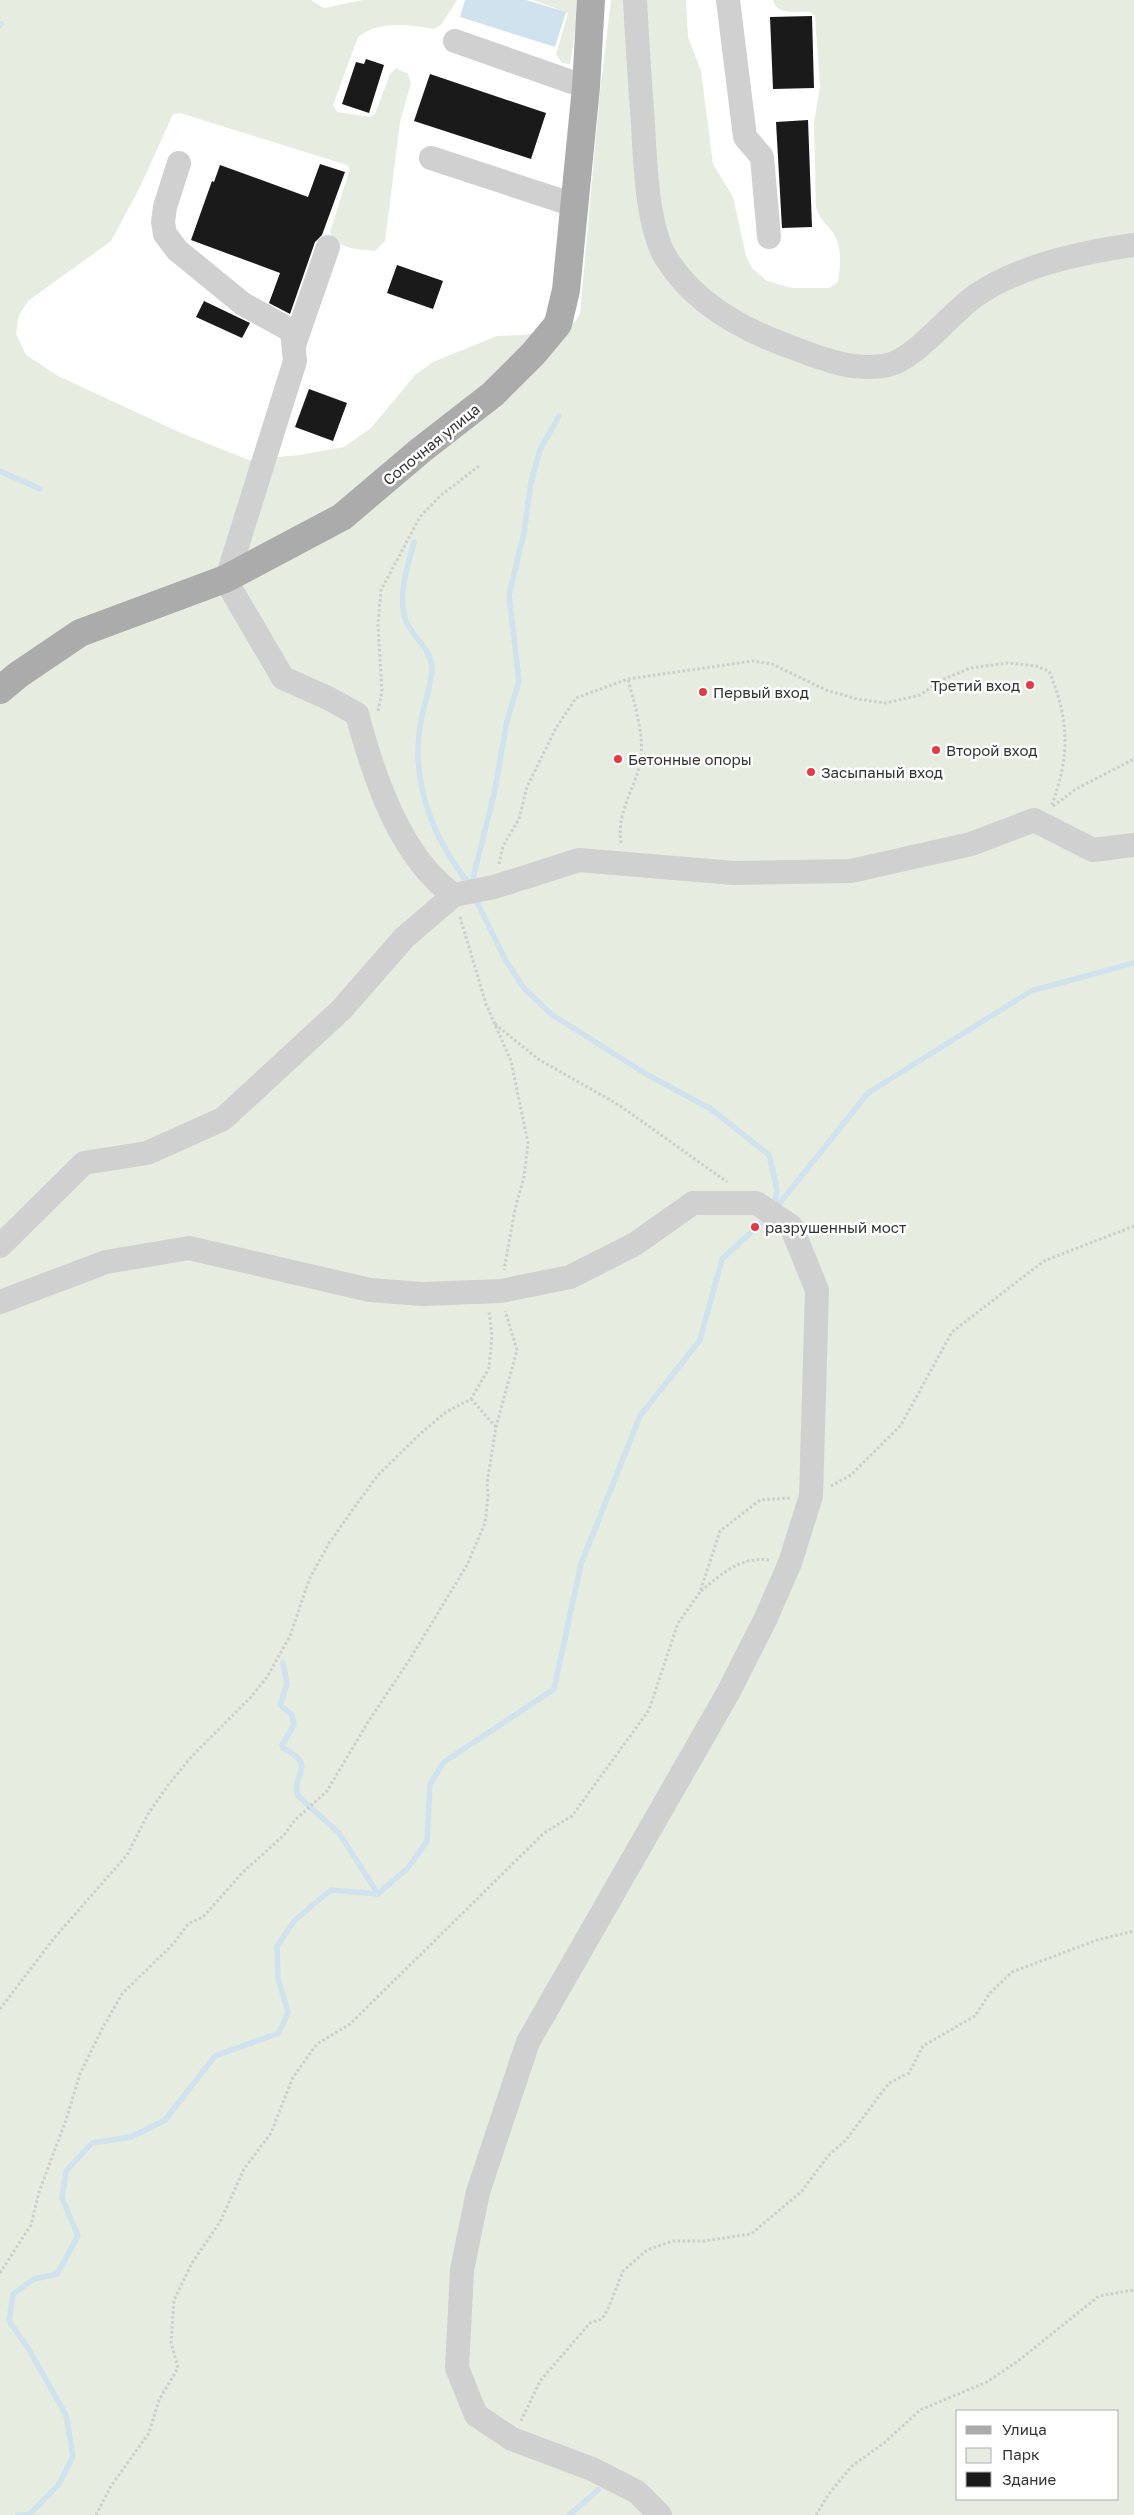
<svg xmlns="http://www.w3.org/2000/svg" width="1134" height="2515" font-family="'Golos Text',sans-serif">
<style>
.green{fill:#e6ecdf;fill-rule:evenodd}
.water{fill:#cfe2ee}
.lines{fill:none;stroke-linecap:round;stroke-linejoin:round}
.stream{stroke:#cfe2ee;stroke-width:5.5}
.building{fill:#1a1a1a}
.path{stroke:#cdcdcd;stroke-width:3;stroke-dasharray:2.5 2.5;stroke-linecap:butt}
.minor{stroke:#d0d0d0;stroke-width:24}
.major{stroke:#ababab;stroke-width:28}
.poi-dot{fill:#e63946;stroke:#fff;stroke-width:2}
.labels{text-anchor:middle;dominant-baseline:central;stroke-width:5;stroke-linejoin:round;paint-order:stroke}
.street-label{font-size:15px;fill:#333;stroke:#fff}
.poi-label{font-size:15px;fill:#333;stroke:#fff;text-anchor:start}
</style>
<rect width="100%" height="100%" fill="#fff"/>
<g class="green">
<path d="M 0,0 L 311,0 L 324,8 L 363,0 L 457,0 L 441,25 L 433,29 C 409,24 378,21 358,37 L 333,105 L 337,112 L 370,117 L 375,114 L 390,74 L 396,68 L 408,74 L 411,83 L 400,122 L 385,241 L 375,251 C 359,249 337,250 330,232 L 350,169 L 347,165 L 180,113 L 173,114 L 140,187 L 111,241 L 28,301 L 19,315 L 16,334 L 26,355 L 58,376 L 181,433 L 249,460 L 299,455 L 344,447 L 371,428 L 416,374 L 433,362 L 497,336 L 525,335 L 574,323 L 580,314 L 600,92 L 611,0 L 686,0 L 688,37 L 701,71 L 713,164 L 733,197 L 746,256 L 752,268 L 767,281 L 792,288 L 829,288 L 838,282 C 840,270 842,250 836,238 C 831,227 820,221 816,208 L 814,123 L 820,86 L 815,16 L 810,12 C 796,11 777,16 773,0 L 1134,0 L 1134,2515 L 0,2515 ZM 958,2411 L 1118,2411 L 1118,2499 L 958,2499 Z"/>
<polygon points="533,0 580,0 570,64 562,63 556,54 568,13"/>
</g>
<polygon class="water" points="465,0 526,0 566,12 555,47 460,17"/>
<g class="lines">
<g class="stream">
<polyline points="0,25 1,24"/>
<polyline points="0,471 40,489"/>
<path d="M 414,542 C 408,565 397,597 406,621 C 413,638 430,647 432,667 C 433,680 422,711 420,726 C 411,785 434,840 470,885"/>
<polyline points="471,886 494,794 507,721 519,681 509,595 524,533 531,482 540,450 559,416"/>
<polyline points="474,896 506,961 524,988 551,1014 646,1074 711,1109 769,1155 777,1189 774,1207"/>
<polyline points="775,1209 868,1093 1031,991 1134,963"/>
<path d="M 283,1663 L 287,1684 L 280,1705 L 292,1715 L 294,1725 L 282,1745 L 283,1748 C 320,1767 290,1773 298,1796 L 339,1833 L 378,1894"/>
<polyline points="18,2515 30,2514 59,2484 73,2456 66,2415 28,2348 9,2321 13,2294 34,2279 57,2274 78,2236 62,2198 66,2171 92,2143 131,2137 165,2120 215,2056 279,2033 288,2012 278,1978 277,1946 295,1920 331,1890 378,1894 408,1868 427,1841 430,1784 444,1762 554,1689 581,1564 640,1416 700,1340 722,1259 767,1218"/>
<polyline points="569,2515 598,2490"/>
</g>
</g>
<g class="building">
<polygon points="812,16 814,88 773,89 770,17"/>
<polygon points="366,59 384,65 369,113 342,104 356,62 364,64"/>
<polygon points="430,74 546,113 531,159 414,121"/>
<polygon points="808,120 812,227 782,228 776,122"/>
<polygon points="320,164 345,172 322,235 315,242 290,314 269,303 280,273 191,240 212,181 214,182 220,165 308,197"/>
<polygon points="397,265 443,281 433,309 387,293"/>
<polygon points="204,301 250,323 242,338 196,317"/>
<polygon points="309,389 347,403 333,441 295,427"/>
</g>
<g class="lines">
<g class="path">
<polyline points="378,711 382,692 378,625 381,590 420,517 440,496 479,466"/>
<polyline points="1053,806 1076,789 1134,759"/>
<path d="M 621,843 C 616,809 637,788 641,757 C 644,734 634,702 628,679"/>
<path d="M 499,864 L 503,846 L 519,819 L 527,787 L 556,728 L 576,698 L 628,679 L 752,661 L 772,664 L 826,690 L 857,699 L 886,703 L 920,695 L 942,680 L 970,668 L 1008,663 L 1036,666 L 1049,671 C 1070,721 1070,757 1051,807"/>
<polyline points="460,917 486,1004 511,1061 528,1143 524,1177 515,1209 504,1270"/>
<polyline points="495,1024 538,1059 619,1105 727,1182"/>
<polyline points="471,1399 496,1427"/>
<polyline points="831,1486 851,1475 901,1425 952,1332 1044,1261 1134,1226"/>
<path d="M 701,1591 C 722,1574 740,1556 770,1560"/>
<polyline points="0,2009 55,1937 127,1855 148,1814 169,1784 192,1756 250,1698 267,1677 290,1636 309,1580 329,1543 377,1476 420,1434 446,1412 471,1399 489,1368 492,1336 489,1311"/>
<polyline points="0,2273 31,2225 39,2192 66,2120 80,2074 102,2029 122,1994 174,1943 188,1924 203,1917 242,1873 284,1835 295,1820 327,1791 368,1722 410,1659 467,1565 485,1523 488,1496 487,1483 496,1427 517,1350 505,1311"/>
<polyline points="521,2421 540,2381 590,2323 602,2319 608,2309 623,2271 647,2250 673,2241 704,2241 751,2234 802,2191 828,2156 846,2140 889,2083 909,2073 923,2046 975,2016 990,1993 1012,1972 1097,1940 1134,1931"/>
<polyline points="96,2515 111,2486 149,2433 159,2400 178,2368 171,2342 174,2300 192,2263 220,2222 244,2169 271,2133 293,2077 317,2044 350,2024 544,1833 572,1816 649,1710 678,1623 700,1592 720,1531 760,1500 790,1498"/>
<polyline points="816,2515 828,2495 852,2466 884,2443 920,2410 987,2382 1018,2361 1099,2296 1134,2290"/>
</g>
<g class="minor">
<path d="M 635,0 C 637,41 640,83 643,124 C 645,160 647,227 666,258 C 692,300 737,327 783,344 C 815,356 852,373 888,365 C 916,359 952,311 978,294 C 1021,265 1084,252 1134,245"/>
<polyline points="728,0 745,137 762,157 769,237"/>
<polyline points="455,41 586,87"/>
<polyline points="431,158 574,205"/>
<polyline points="179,163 165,207 163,222 165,234 177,250 243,304 292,331 295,361 227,578"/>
<polyline points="294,345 328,247"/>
<path d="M 225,579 L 283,678 L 328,698 L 357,714 C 373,774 400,858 454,895"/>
<polyline points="0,1246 84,1163 147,1153 223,1119 341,1010 404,938 454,895 494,887 579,860 734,873 851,871 971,844 1034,820 1093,850 1134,845"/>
<polyline points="0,1302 106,1262 189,1248 370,1290 422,1294 501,1291 570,1277 635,1244 693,1203 756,1203 791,1226 817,1290 811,1496 790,1563 765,1620 728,1693 528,2042 478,2192 462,2270 457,2368 476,2415 512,2439 592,2469 637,2492 660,2515"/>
</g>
<polyline class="major" points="0,690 18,675 80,633 225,579 342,517 421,450 493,394 534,353 558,324 566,290 586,87 591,0"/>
</g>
<g class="poi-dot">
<circle cx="1030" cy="685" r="5"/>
<circle cx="703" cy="692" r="5"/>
<circle cx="936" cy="750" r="5"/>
<circle cx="618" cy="759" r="5"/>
<circle cx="811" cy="772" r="5"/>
<circle cx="755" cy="1227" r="5"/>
</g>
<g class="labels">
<g class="street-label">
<text transform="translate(431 444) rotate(-39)">Сопочная улица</text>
</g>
<g class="poi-label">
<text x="1020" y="685" text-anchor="end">Третий вход</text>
<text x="713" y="692">Первый вход</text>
<text x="946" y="750">Второй вход</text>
<text x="628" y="759">Бетонные опоры</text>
<text x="821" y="772">Засыпаный вход</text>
<text x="765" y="1227">разрушенный мост</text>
</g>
</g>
<rect x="956" y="2410" width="162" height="90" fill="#ffffff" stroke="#adadad"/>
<rect x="966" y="2426" width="25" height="8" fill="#ababab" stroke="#adadad"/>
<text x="1002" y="2435" font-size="15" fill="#333333">Улица</text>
<rect x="966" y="2448" width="25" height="15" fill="#e6ecdf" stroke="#adadad"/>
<text x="1002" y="2460" font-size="15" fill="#333333">Парк</text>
<rect x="966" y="2472" width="25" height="15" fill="#1a1a1a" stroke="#adadad"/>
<text x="1002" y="2485" font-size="15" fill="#333333">Здание</text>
</svg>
